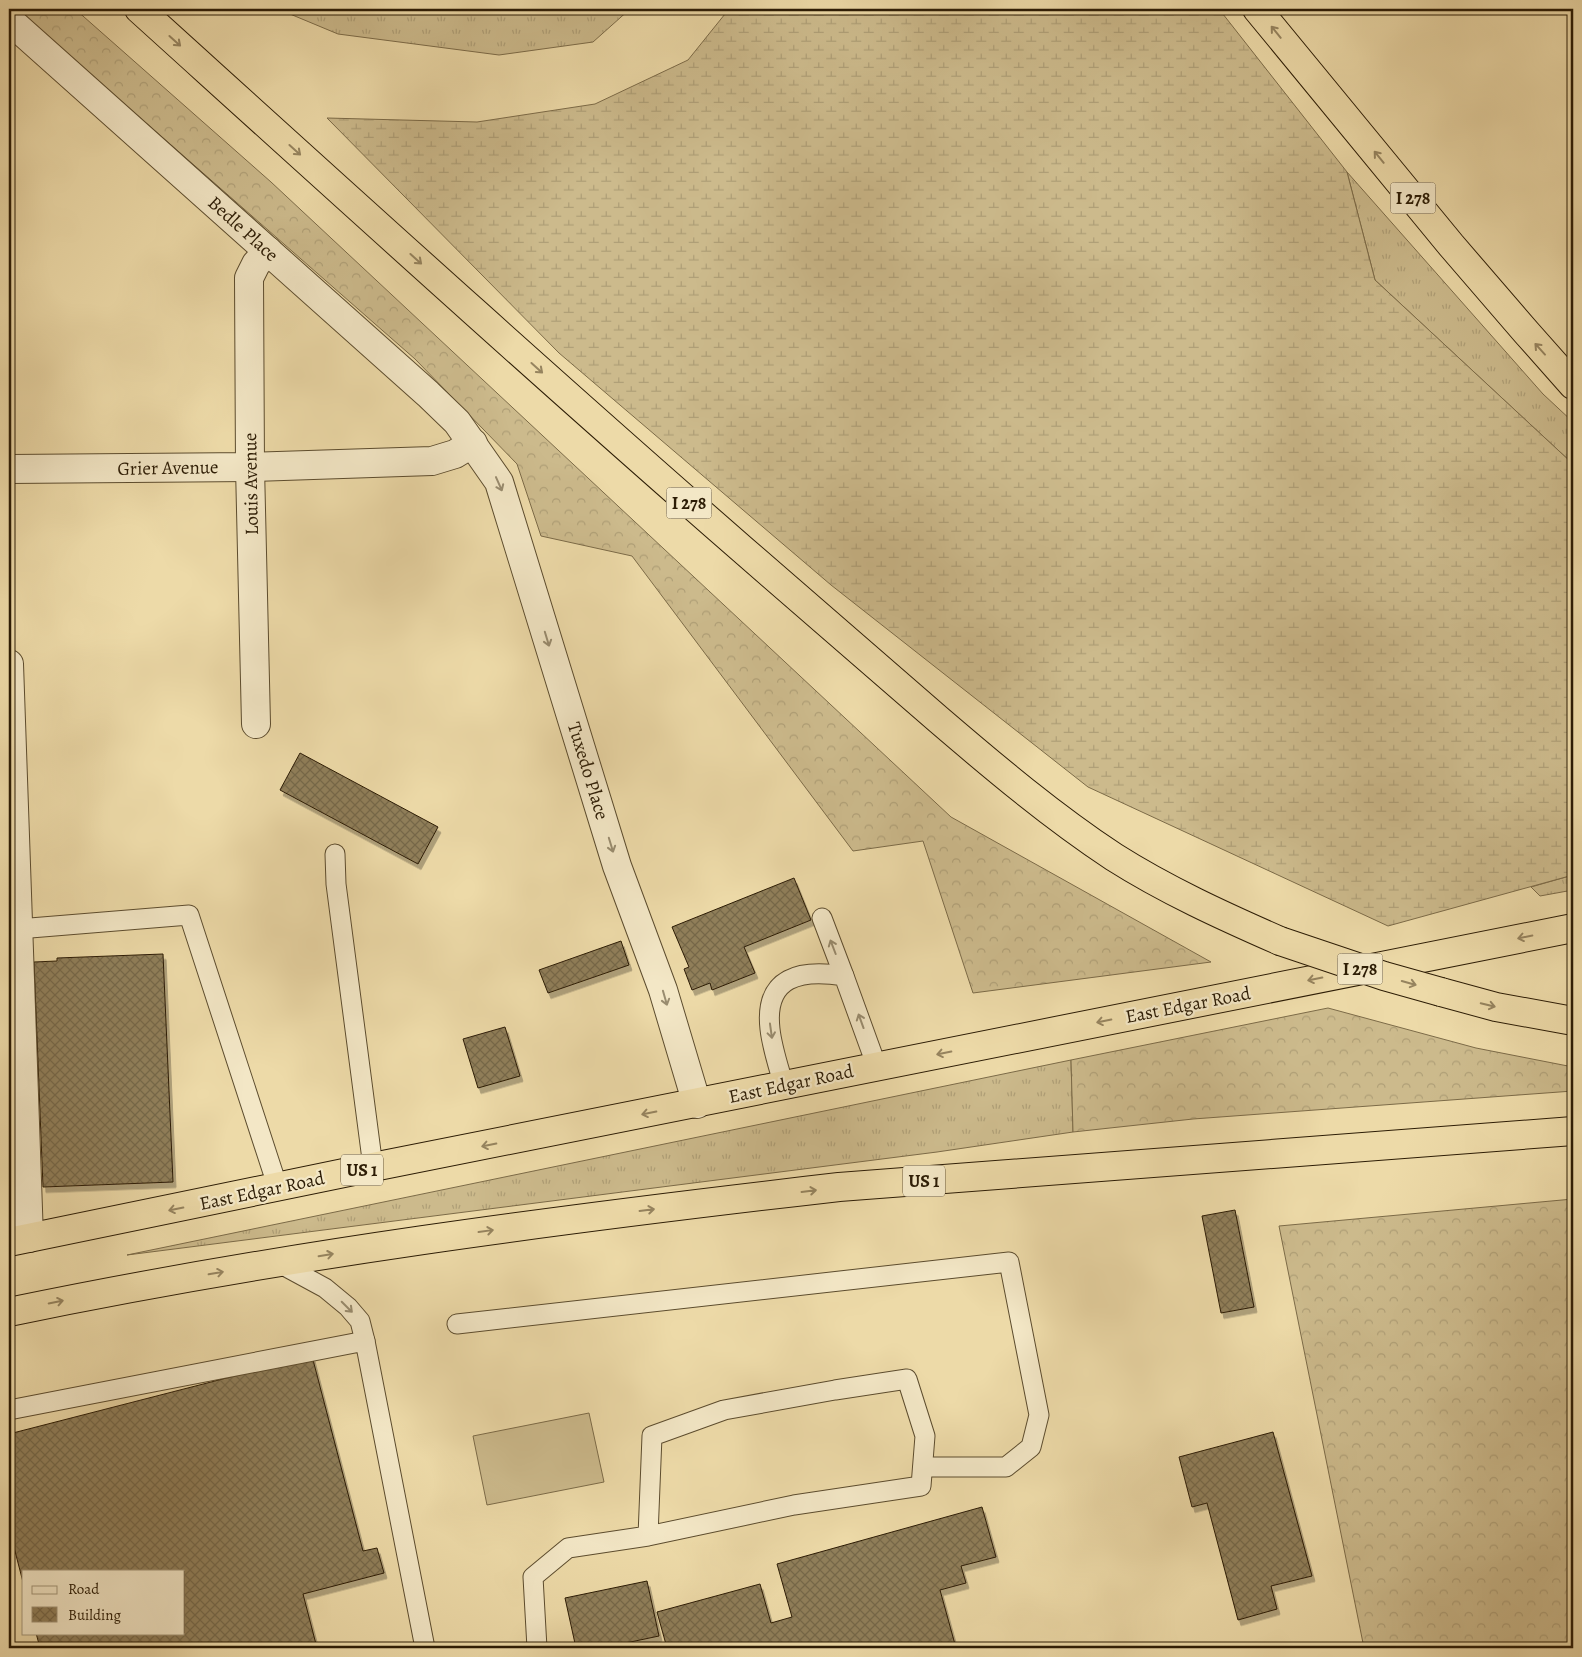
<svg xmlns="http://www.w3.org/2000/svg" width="1582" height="1657" font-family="Alegreya,serif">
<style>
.grass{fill:url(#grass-tufts);stroke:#7c6b48}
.forest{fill:url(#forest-crowns);stroke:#7c6b48}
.wetland{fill:url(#wetland-marsh);stroke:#7c6b48}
.garden{fill:#ccba8c;stroke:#7c6b48}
.building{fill:url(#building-cross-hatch);stroke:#2c1c05;filter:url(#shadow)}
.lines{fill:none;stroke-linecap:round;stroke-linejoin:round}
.lane-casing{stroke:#5c4c2e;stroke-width:21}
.street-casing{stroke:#5c4c2e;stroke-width:30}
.highway-casing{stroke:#2c1c05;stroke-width:30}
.lane{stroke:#f3e7c6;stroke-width:19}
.street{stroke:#f3e7c6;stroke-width:28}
.highway{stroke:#eddaa8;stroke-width:28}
.highway-bridge-casing{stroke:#2c1c05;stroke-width:30;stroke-linecap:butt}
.highway-bridge{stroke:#eddaa8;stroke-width:28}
.oneway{stroke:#96845f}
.oneway2{stroke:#998c6f}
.labels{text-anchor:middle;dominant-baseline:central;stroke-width:4.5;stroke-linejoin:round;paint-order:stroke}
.shield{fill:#f3e7c6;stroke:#68593f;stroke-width:1}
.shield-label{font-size:18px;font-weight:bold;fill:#2c1c05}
.street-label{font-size:19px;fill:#2c1c05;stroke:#f3e7c6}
</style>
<defs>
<pattern id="grass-tufts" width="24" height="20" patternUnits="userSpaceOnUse" patternTransform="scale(1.25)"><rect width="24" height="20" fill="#ccba8c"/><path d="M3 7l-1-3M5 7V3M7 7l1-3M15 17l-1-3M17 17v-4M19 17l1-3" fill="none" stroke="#af9f77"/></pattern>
<pattern id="forest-crowns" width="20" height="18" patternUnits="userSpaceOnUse" patternTransform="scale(1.25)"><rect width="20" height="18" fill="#ccba8c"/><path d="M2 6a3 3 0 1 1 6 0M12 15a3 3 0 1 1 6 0" fill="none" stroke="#af9f77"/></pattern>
<pattern id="wetland-marsh" width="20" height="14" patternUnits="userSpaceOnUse" patternTransform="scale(1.25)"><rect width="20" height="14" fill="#ccba8c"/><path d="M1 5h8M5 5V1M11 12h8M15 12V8" fill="none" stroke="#af9f77"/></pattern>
<pattern id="building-cross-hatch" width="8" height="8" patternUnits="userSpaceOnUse" patternTransform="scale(1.25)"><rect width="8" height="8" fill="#907f5a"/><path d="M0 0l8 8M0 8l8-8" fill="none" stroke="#766748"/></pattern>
<filter id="shadow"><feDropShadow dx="3" dy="5.5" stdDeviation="0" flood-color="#0004"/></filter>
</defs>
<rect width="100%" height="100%" fill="#eddaa8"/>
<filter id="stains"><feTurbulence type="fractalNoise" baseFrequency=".004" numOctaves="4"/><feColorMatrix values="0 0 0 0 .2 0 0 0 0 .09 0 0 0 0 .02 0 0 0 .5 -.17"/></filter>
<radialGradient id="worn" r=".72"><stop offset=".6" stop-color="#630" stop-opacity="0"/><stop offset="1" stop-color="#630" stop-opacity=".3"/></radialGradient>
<g class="grass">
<polygon points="278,9 630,9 593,42 499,55 338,34"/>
<polygon points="1347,172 1543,394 1573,422 1573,464 1375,280"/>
<polygon points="1573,875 1573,890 1540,896 1531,887"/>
<polygon points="1071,1060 1073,1132 937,1152 127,1255"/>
</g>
<g class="forest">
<polygon points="16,9 75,9 271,182 951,817 1211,962 973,993 923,841 853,851 632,556 541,536 517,464 415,359"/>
<polygon points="1328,1008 1476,1048 1573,1067 1573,1091 1193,1119 1073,1132 1071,1060"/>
<polygon points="1573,1199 1573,1648 1364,1648 1279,1226"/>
</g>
<polygon class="wetland" points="729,9 1219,9 1347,172 1375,280 1573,464 1573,875 1388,926 1088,787 831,585 559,353 327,118 477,122 595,104 688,60"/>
<polygon class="garden" points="589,1413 604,1482 487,1505 473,1436"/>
<g class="building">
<polygon points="300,753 438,827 418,864 280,790"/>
<polygon points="794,878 811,920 744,947 755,973 712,990 710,983 692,990 684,969 689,967 672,927"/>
<polygon points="621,941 629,965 548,993 539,970"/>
<polygon points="163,954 173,1182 43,1187 34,962 57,961 57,958"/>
<polygon points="505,1027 520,1076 478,1088 463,1039"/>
<polygon points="1235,1210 1254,1307 1221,1313 1202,1216"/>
<polygon points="312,1356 363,1551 377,1548 384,1573 303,1594 317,1648 40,1648 36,1633 184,1633 184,1571 24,1571 24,1586 9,1528 9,1485 14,1483 9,1461 9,1434"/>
<polygon points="1273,1432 1312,1576 1271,1586 1277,1609 1238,1620 1207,1503 1192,1507 1179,1457"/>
<polygon points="982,1507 996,1557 961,1566 966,1583 940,1590 956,1648 667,1648 657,1612 760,1584 771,1623 792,1617 777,1564"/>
<polygon points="647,1581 659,1636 602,1648 576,1648 565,1598"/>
</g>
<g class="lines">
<defs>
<g id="lane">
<polyline points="335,854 336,884 373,1167"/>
<polyline points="822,918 844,976"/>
<polyline points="18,929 189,915 278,1188"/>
<path d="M 784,1086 C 779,1068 772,1048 770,1029 C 764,976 801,969 844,976 L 877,1067"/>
<polyline points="277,1262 325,1288 348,1307 360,1321 365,1341"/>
<polyline points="457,1324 1009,1262 1039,1415 1031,1447 1006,1467 923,1467"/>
<polyline points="9,1410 365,1341 425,1648"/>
<polyline points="537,1648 533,1577 568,1548 648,1536 794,1505 921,1486 925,1436 907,1379 835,1390 724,1410 652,1436 648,1536"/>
</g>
<g id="street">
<polyline points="9,20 428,394 457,422 499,482 617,866 663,990 697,1104"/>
<polyline points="9,469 250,467 432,461 455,454 473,443"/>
<polyline points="9,664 29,1238"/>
<polyline points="256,724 250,467 249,278 256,264 268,251"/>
</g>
<g id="highway">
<path d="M 139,9 C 339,190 539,372 742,549 C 807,606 873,663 939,720 C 995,768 1052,816 1114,857 C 1166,890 1223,916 1280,941"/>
<polyline points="1257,9 1451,245 1526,332 1573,385"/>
<polyline points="1441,992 1496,1007 1573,1021"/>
<polyline points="9,1242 373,1167 1573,928"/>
<path d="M 9,1312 C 283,1255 561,1219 839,1187 L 1573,1131"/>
</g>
</defs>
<use href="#lane" class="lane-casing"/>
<use href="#street" class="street-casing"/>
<use href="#highway" class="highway-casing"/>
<use href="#lane" class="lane"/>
<use href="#street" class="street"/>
<use href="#highway" class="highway"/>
<defs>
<polyline id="highway-bridge" points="1280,941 1384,976 1441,992"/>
</defs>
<use href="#highway-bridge" class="highway-bridge-casing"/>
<use href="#highway-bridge" class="highway-bridge"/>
</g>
<defs><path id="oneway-shaft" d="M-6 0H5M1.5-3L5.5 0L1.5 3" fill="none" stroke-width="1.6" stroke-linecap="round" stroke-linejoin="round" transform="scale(1.25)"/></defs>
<g class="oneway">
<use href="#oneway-shaft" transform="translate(1276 32) rotate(-129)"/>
<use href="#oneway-shaft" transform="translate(175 41) rotate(42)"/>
<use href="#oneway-shaft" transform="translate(295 150) rotate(42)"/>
<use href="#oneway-shaft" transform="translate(1379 157) rotate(-129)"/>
<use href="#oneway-shaft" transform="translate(416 259) rotate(42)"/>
<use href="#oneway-shaft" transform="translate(1540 349) rotate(-132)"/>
<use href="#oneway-shaft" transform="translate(537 368) rotate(42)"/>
<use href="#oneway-shaft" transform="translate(1525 937) rotate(169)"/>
<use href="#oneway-shaft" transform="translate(1315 979) rotate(169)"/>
<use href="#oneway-shaft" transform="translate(1409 983) rotate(16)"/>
<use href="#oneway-shaft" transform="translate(1488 1005) rotate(14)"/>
<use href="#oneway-shaft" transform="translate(1104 1021) rotate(169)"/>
<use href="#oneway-shaft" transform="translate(944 1053) rotate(169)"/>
<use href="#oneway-shaft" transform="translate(649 1113) rotate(169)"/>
<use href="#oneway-shaft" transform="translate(489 1145) rotate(169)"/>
<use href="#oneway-shaft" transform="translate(809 1191) rotate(-7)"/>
<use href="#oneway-shaft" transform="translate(176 1209) rotate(169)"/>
<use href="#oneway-shaft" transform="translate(647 1210) rotate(-7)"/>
<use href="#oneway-shaft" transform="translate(486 1231) rotate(-8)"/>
<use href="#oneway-shaft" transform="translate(326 1255) rotate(-9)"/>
<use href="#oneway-shaft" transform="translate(216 1273) rotate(-10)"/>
<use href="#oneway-shaft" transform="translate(56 1302) rotate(-11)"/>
</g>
<g class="oneway2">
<use href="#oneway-shaft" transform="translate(499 484) rotate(66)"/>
<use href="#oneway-shaft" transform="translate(547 639) rotate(73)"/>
<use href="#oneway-shaft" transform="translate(611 845) rotate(73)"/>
<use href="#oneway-shaft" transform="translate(833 947) rotate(-111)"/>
<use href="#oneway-shaft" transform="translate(665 998) rotate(74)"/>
<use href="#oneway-shaft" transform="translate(861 1021) rotate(-110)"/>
<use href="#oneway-shaft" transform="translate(771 1031) rotate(82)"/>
<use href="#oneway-shaft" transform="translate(347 1307) rotate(45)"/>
</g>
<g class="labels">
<g class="shield">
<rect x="1390.5" y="182.5" width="45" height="31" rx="4"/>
<rect x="666.5" y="487.5" width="45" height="31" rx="4"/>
<rect x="1337.5" y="953.5" width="45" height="31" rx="4"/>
<rect x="341" y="1154.5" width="42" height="31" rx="4"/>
<rect x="903" y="1165.5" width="42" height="31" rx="4"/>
</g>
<g class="shield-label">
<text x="1413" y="198">I 278</text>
<text x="689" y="503">I 278</text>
<text x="1360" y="969">I 278</text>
<text x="362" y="1170">US 1</text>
<text x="924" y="1181">US 1</text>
</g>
<g class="street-label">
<text transform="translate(243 229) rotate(42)">Bedle Place</text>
<text transform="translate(168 468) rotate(-1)">Grier Avenue</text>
<text transform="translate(251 484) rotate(-91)">Louis Avenue</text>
<text transform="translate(588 771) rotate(73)">Tuxedo Place</text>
<text transform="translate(1188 1005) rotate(-11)">East Edgar Road</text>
<text transform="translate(791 1084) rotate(-12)">East Edgar Road</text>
<text transform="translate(262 1191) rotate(-12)">East Edgar Road</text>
</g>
</g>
<rect width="1582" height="1657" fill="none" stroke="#eddaa8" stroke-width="30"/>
<rect x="10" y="10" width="1562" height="1637" fill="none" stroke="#2c1c05" stroke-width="2.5"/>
<rect x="15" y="15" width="1552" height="1627" fill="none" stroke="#2c1c05"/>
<rect x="22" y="1570" width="162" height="65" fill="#f3e7c6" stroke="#a39679"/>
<rect x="32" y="1586" width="25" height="8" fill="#f3e7c6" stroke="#a39679"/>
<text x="68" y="1594" font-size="15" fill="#2c1c05">Road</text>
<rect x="32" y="1607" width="25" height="15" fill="url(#building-cross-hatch)" stroke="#a39679"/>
<text x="68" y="1620" font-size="15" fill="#2c1c05">Building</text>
<rect width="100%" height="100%" filter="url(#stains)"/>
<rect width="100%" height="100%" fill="url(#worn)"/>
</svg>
